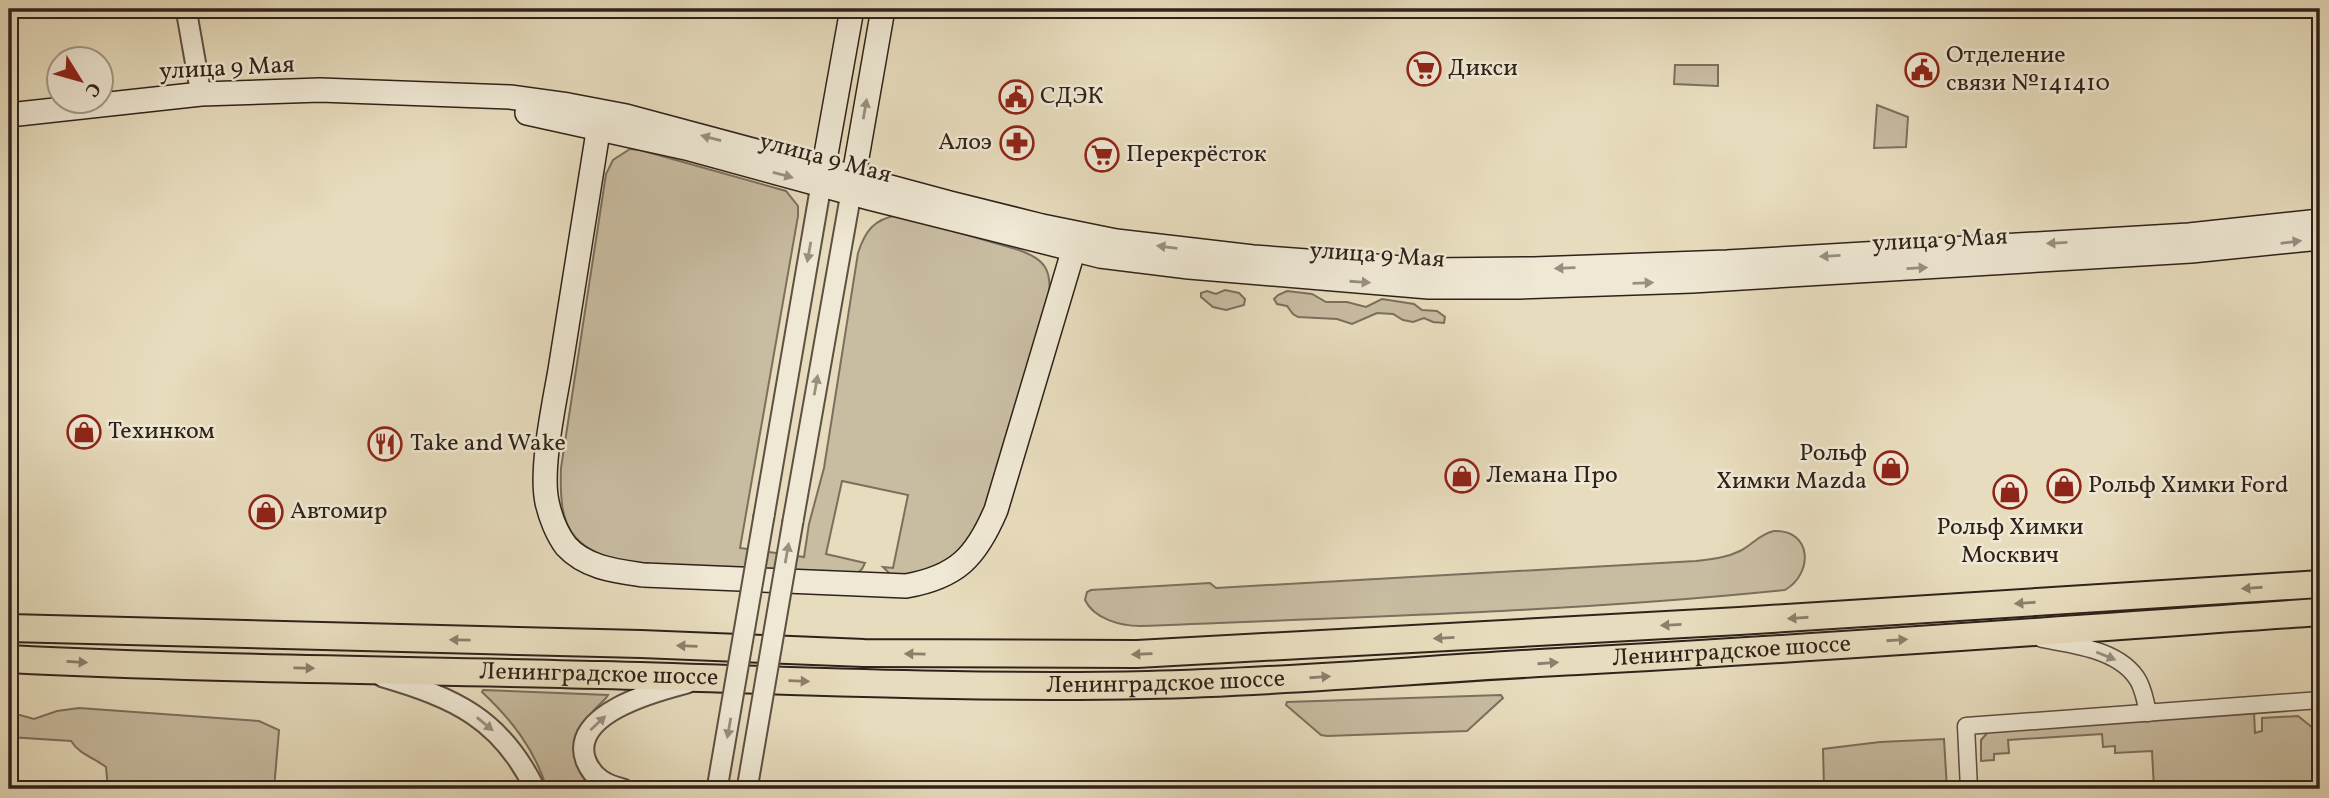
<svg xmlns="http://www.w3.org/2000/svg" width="2329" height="798" font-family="Vollkorn,serif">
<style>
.green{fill:#c8bca1;stroke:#7c6f5e;stroke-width:2}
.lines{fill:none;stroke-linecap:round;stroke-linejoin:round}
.minor-casing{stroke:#5e5043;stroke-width:19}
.tertiary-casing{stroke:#5e5043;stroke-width:23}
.secondary-casing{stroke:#30221a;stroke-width:26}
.trunk-casing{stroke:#30221a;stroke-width:30}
.minor{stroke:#efe8d4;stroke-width:16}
.tertiary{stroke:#efe8d4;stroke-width:19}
.secondary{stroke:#efe8d4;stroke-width:23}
.trunk{stroke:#e7dcbd;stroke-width:26}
.tertiary-bridge-casing{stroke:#5e5043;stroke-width:23;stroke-linecap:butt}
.tertiary-bridge{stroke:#efe8d4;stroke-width:19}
.oneway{fill:#998f80}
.oneway2{fill:#8c7f6c}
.labels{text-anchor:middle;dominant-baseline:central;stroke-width:5;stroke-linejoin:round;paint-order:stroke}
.poi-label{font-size:24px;fill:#30221a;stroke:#efe8d4;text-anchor:start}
.street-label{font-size:24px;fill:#30221a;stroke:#efe8d4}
</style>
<rect width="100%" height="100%" fill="#e7dcbd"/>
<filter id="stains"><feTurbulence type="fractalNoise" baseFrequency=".00286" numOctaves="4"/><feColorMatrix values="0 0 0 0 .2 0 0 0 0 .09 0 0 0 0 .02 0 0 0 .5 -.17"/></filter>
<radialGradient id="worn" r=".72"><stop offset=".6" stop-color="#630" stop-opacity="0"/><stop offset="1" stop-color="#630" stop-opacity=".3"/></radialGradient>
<g class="green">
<polygon points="1675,65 1718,65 1718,86 1674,84"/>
<polygon points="1877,105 1908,117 1906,147 1874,148"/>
<path d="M 630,149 L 640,150 L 786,191 L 798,206 L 798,216 L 740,548 L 804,557 L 809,524 L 824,468 L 858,253 C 865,231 874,219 898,215 L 1019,250 C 1044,259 1052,269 1049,296 L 982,520 L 963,550 L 934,570 L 893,577 L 883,567 L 893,568 L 908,495 L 842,481 L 826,554 L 865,563 L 862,569 L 855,575 L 627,563 C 568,548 559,526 561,468 L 606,174 L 613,160 Z"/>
<polygon points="1225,290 1239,293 1245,299 1244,305 1226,310 1213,307 1201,297 1201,293 1207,291 1216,294"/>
<polygon points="1287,291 1312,294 1326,302 1347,302 1366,307 1382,299 1414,304 1422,310 1437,311 1445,317 1444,323 1433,322 1424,318 1413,322 1403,320 1393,314 1377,313 1352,324 1337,319 1298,317 1293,314 1287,306 1277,304 1274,299 1278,295"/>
<path d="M 1774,531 C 1813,530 1813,574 1785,590 C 1571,612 1355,617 1140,626 C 1121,626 1094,619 1085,600 L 1087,592 L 1091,590 L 1210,583 L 1216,588 L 1696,561 C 1711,559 1726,558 1740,551 C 1752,545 1761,533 1774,531 Z"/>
<path d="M 483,690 L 608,695 C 605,701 600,703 596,708 C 575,731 568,767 593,789 L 547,789 C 535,750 512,720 482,692 Z"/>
<polygon points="1501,695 1503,698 1467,731 1327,736 1321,735 1286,705 1287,702"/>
<path d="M 79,708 L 259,721 L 279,730 L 274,789 L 108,789 L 106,767 C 94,758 79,754 71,741 L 9,737 L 9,712 L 34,719 L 57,711 Z"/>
<polygon points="2254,712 2255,733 2262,731 2262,718 2298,716 2313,728 2320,727 2320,789 2154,789 2152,751 2115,753 2115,746 2103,747 2102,734 2008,740 2009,753 1994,754 1994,760 1981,761 1981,740 1989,731"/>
<polygon points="1944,739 1947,789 1824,789 1823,749 1880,742"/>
</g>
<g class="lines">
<defs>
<g id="minor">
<path d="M 2042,639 C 2074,645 2122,650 2139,682 C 2144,692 2146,703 2148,713"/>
<polyline points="1969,789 1966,726 2320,700"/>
</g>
<g id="tertiary">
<polyline points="186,9 201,94"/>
<polyline points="764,516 821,185"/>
<polyline points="793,521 851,193"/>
<path d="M 383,677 C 455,698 501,719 535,789"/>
<path d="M 623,789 C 606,785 593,778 586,761 C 568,714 656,691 687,683"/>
</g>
<g id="secondary">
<polyline points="527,113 686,148 869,198 1100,256 1189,267 1429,287 1519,287 1692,281 2191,251 2320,238"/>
<path d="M 601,113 C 587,199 573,285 560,370 C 554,405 540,469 547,502 C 550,516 557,534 566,546 C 586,568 616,571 644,575 L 906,586 C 957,577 976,557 996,510 L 1078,235"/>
<polyline points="9,115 201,94 320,90 510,97 568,105 626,116 950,203 1042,226 1116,241 1253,257 1430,270 1534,269 1727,262 2189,235 2320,221"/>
<polyline points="821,182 852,9"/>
<polyline points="851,192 883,9"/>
</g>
<g id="trunk">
<polyline points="9,628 641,644 864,653 1137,654 1739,621 2320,584"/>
<path id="s1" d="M 9,659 C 206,669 404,670 602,675 C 784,680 966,689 1148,685 C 1291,682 1434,668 1578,661 C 1825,648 2073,629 2320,612"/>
</g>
</defs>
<use href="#minor" class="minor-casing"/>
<use href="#tertiary" class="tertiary-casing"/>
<use href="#secondary" class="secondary-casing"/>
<use href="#trunk" class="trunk-casing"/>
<use href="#minor" class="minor"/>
<use href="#tertiary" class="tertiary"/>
<use href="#secondary" class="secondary"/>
<use href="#trunk" class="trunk"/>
<defs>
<g id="tertiary-bridge">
<polyline points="717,789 764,516"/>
<polyline points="747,789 793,521"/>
</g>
</defs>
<use href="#tertiary-bridge" class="tertiary-bridge-casing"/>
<use href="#tertiary-bridge" class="tertiary-bridge"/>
</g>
<defs><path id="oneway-solid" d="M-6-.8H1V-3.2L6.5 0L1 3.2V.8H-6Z" transform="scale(1.75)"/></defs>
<g class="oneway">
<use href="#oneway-solid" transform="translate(865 109) rotate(-80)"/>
<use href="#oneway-solid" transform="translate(711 138) rotate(-165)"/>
<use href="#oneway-solid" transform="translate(783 175) rotate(15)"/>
<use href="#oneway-solid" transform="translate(2291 242) rotate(-7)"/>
<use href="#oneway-solid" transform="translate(2057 243) rotate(177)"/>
<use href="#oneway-solid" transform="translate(1167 247) rotate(-173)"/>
<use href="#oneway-solid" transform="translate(809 252) rotate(100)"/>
<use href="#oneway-solid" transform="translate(1830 256) rotate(177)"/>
<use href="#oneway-solid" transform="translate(1565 268) rotate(178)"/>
<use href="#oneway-solid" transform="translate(1917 268) rotate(-3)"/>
<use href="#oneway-solid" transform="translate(1360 282) rotate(4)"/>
<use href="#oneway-solid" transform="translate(1643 283) rotate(-2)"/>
<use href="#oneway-solid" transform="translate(816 385) rotate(-80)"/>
<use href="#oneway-solid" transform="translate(787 553) rotate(-80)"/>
<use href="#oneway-solid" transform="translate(2106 656) rotate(22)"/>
<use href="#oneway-solid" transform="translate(598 723) rotate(-43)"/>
<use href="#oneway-solid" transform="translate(485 724) rotate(39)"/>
<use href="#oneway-solid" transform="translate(729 728) rotate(100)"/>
</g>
<g class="oneway2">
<use href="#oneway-solid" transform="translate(2252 588) rotate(176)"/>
<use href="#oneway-solid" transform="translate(2025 603) rotate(176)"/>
<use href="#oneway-solid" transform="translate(1798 618) rotate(176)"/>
<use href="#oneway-solid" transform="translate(1671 625) rotate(177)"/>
<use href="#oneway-solid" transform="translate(1444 638) rotate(177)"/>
<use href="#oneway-solid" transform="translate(460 640) rotate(-179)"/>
<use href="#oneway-solid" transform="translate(1897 640) rotate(-4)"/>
<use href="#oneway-solid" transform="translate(687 646) rotate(-178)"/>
<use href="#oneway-solid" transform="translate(915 654) rotate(-179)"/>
<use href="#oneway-solid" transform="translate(1142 654) rotate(178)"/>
<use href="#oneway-solid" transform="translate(77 662) rotate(3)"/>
<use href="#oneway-solid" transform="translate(1548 663) rotate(-4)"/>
<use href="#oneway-solid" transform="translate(304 668) rotate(1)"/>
<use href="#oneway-solid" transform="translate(1320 677) rotate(-4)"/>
<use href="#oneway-solid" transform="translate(799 681) rotate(2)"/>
</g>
<defs>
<symbol id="supermarket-ring" viewBox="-11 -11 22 22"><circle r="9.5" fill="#efe8d4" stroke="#8f2418" stroke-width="1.5"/><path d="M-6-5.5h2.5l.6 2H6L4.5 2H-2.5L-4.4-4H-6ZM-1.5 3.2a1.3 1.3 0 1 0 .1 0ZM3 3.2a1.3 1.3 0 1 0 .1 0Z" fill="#8f2418"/></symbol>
<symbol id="civic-ring" viewBox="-11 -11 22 22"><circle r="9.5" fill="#efe8d4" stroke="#8f2418" stroke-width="1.5"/><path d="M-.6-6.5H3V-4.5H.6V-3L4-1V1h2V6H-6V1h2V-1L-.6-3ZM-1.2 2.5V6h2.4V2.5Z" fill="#8f2418"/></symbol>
<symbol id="pharmacy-ring" viewBox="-11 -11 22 22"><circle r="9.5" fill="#efe8d4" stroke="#8f2418" stroke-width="1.5"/><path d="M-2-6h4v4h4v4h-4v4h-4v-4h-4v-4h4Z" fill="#8f2418"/></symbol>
<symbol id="shop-ring" viewBox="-11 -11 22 22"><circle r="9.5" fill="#efe8d4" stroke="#8f2418" stroke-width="1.5"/><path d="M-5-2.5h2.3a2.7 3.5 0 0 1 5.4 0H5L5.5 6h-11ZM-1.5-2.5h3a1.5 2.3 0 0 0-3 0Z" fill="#8f2418"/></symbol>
<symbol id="restaurant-ring" viewBox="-11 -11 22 22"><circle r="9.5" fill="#efe8d4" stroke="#8f2418" stroke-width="1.5"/><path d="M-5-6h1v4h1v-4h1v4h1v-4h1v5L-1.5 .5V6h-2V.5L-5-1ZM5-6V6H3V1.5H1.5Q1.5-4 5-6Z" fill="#8f2418"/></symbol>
</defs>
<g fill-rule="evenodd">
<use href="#supermarket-ring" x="1405" y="50" width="38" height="38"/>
<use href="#civic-ring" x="1903" y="51" width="38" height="38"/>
<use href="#civic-ring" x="997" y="78" width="38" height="38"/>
<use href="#pharmacy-ring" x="998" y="124" width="38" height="38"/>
<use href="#supermarket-ring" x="1083" y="136" width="38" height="38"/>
<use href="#shop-ring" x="65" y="413" width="38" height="38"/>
<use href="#restaurant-ring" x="366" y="425" width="38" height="38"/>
<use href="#shop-ring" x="1872" y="449" width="38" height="38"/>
<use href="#shop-ring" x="1443" y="457" width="38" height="38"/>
<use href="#shop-ring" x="2045" y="467" width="38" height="38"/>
<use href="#shop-ring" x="1991" y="473" width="38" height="38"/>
<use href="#shop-ring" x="247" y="493" width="38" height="38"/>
</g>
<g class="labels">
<g class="poi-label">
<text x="1946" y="56">Отделение<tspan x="1946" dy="28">связи №141410</tspan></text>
<text x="1448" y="69">Дикси</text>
<text x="1040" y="97">СДЭК</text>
<text x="992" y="143" text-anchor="end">Алоэ</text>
<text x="1126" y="155">Перекрёсток</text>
<text x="108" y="432">Техинком</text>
<text x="410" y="444">Take and Wake</text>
<text x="1867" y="454" text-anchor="end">Рольф<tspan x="1867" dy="28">Химки Mazda</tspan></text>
<text x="1486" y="476">Лемана Про</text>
<text x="2088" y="486">Рольф Химки Ford</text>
<text x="290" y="512">Автомир</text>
<text x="2010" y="528" text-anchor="middle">Рольф Химки<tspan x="2010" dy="28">Москвич</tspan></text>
</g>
<g class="street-label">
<text transform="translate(227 69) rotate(-3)">улица 9 Мая</text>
<text transform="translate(825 159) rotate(15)">улица 9 Мая</text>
<text transform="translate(1940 241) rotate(-3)">улица 9 Мая</text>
<text transform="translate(1377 256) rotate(4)">улица 9 Мая</text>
<text stroke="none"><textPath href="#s1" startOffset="1724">Ленинградское шоссе</textPath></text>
<text stroke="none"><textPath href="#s1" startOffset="590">Ленинградское шоссе</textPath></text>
<text stroke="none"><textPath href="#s1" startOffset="1157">Ленинградское шоссе</textPath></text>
</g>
</g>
<rect width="2329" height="798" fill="none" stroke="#e7dcbd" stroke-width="35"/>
<rect x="10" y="10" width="2308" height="777" fill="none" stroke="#30221a" stroke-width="3.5"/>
<rect x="18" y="18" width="2294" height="763" fill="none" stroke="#30221a" stroke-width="2"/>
<g transform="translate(80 80) rotate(127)"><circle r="33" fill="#efe8d4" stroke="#a3998a" stroke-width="2"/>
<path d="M0-5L12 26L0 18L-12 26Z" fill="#8f2418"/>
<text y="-10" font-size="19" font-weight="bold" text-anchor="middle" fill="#30221a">С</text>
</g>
<rect width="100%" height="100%" filter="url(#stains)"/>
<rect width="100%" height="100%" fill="url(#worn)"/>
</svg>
